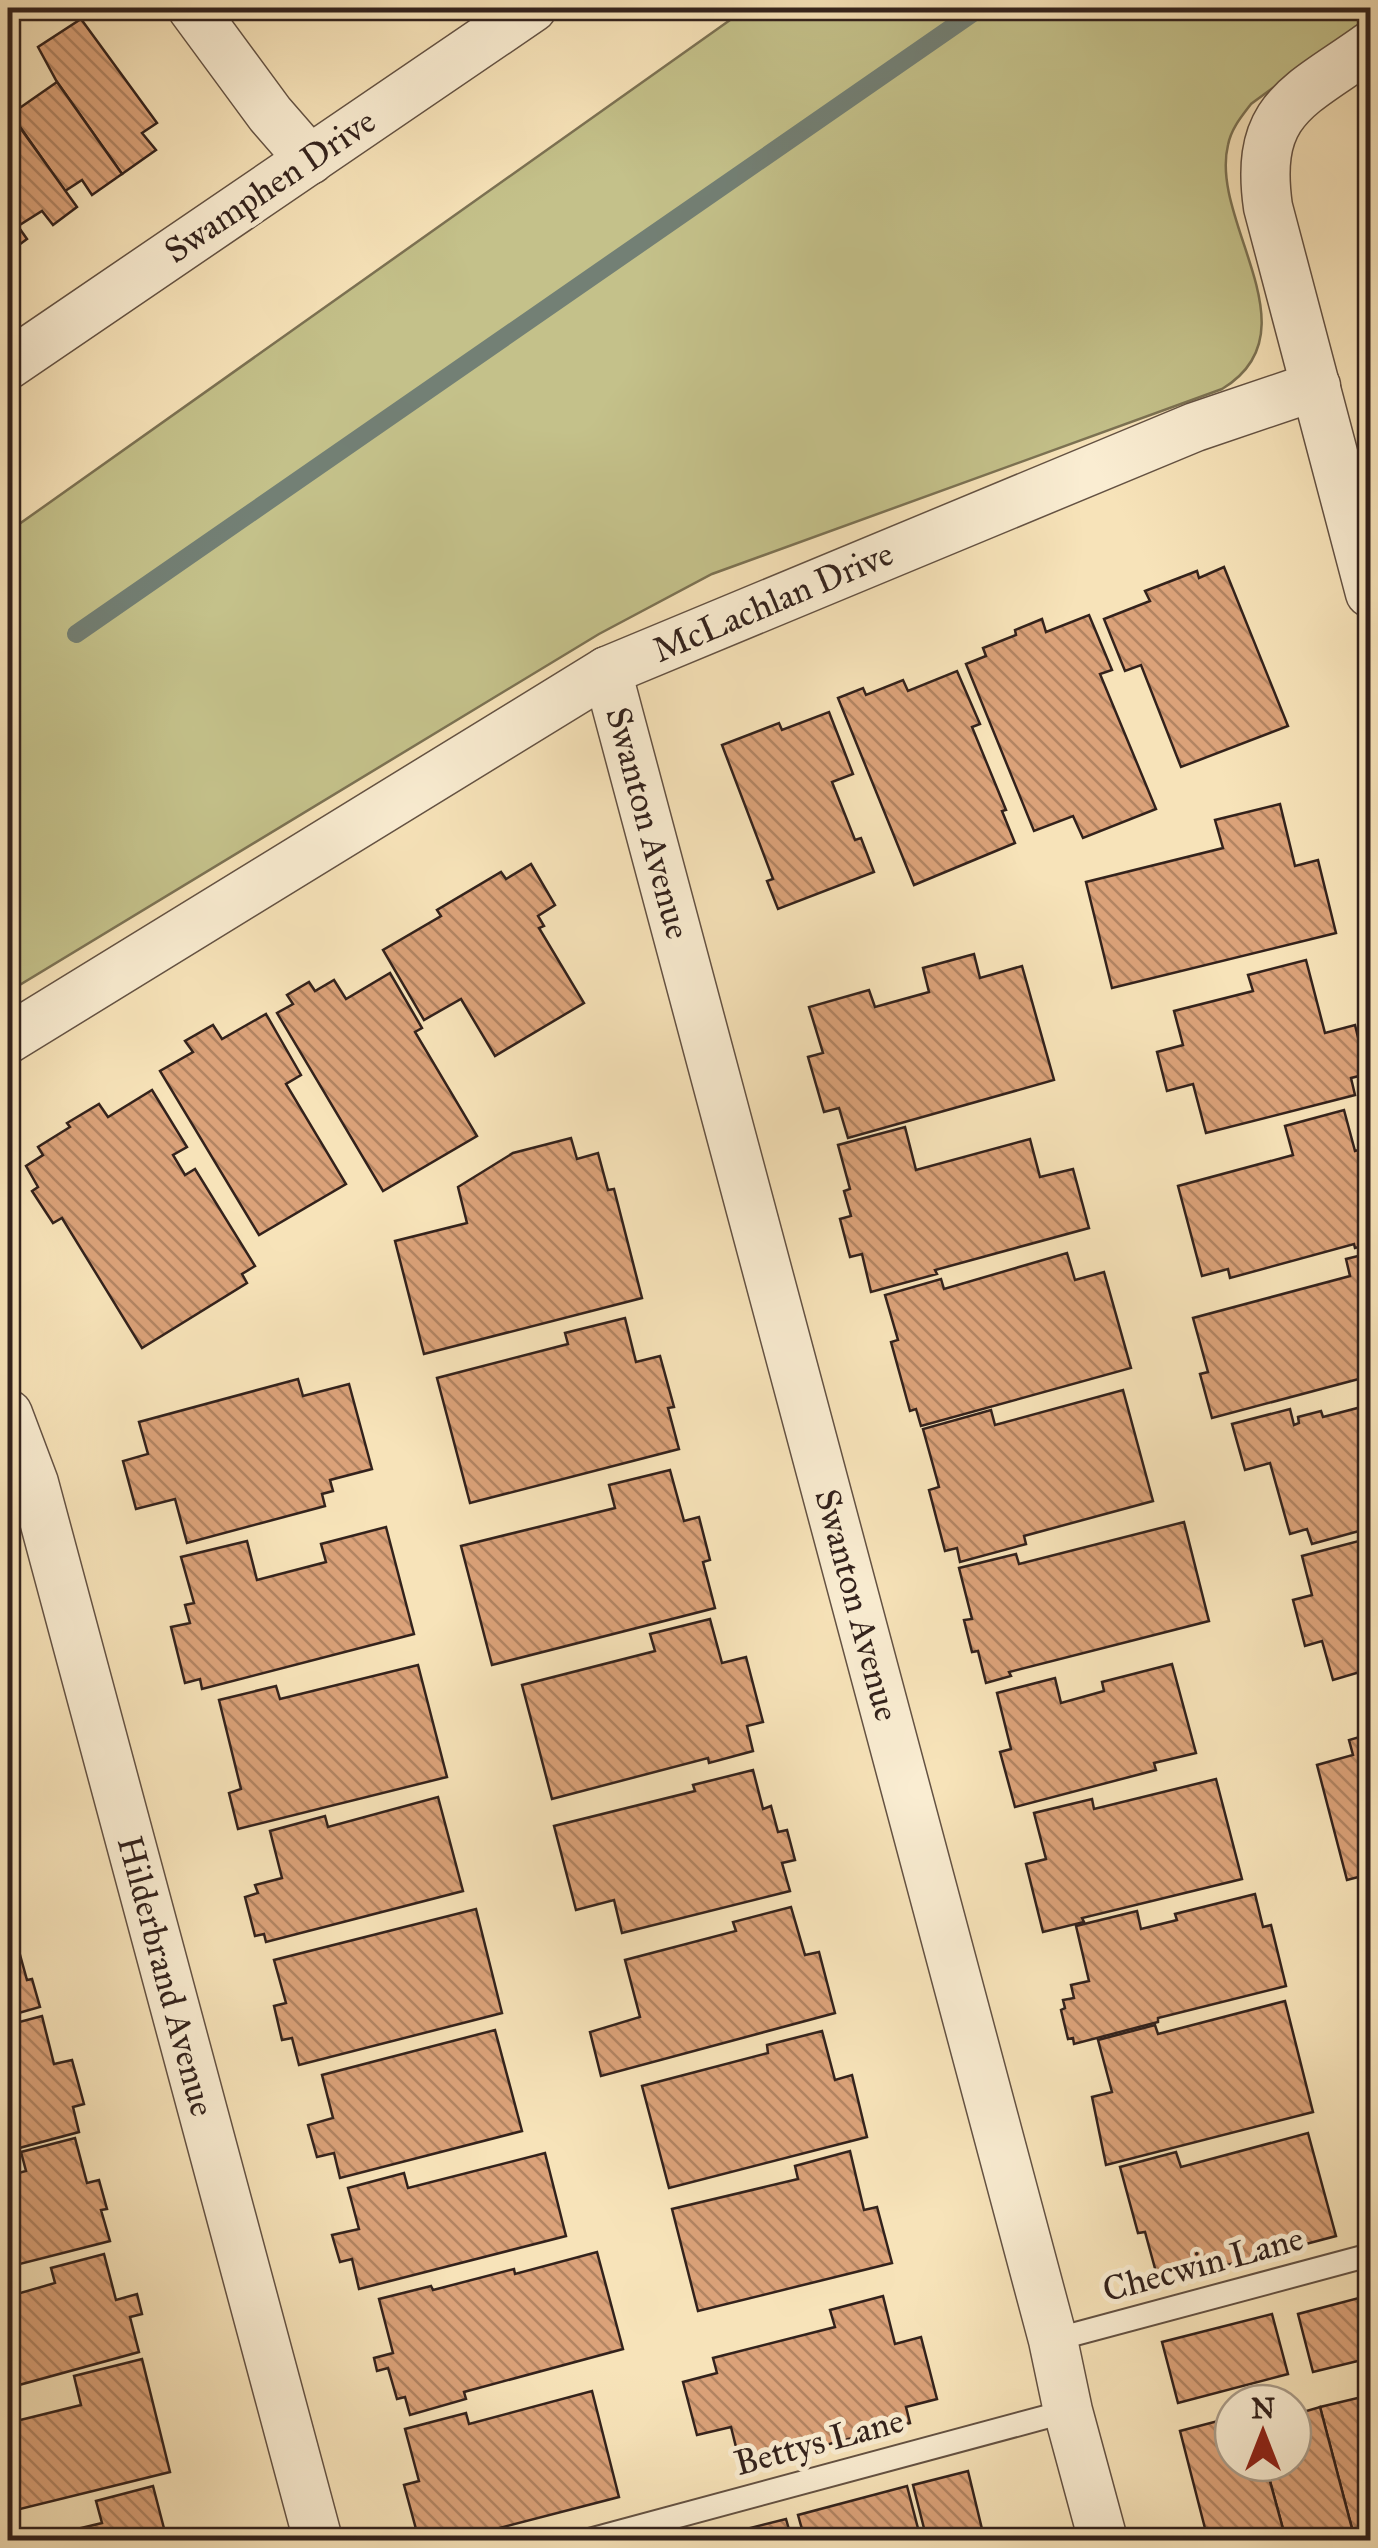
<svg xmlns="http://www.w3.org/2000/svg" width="1378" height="2548" font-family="'IM FELL Great Primer',serif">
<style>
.park{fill:#c4c18a;stroke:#7c7253;stroke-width:2.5}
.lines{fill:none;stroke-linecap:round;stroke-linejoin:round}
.stream{stroke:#738075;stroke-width:18}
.building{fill:url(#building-back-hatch);stroke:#33221c;stroke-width:2.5}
.service-casing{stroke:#645243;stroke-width:26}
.minor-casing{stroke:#645243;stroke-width:51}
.service{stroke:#faedd2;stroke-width:22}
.minor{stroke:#faedd2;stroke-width:48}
.labels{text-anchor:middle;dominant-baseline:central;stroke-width:10;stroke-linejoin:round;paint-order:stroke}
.street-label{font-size:35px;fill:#33221c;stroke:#faedd2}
</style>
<defs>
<pattern id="building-back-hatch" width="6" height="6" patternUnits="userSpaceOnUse" patternTransform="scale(2.5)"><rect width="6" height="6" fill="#dba279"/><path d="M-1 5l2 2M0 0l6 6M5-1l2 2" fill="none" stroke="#b28462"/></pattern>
</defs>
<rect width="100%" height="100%" fill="#f7e3b9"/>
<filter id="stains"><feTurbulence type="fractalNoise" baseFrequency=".002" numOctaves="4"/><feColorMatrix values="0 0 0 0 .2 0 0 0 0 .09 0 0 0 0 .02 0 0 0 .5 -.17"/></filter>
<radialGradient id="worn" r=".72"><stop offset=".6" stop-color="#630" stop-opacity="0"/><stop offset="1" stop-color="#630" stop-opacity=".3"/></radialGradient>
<path class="park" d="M 747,8 L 1370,8 L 1370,16 L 1251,104 C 1241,117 1231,129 1228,145 C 1209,222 1317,332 1222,389 L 712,574 L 599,634 L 8,992 L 8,532 Z"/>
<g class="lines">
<polyline class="stream" points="76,634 980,8"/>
</g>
<g class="building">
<polygon points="81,19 157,123 142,133 156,150 122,174 57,82 38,47"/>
<polygon points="57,82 122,174 92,195 82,180 65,191 11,114"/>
<polygon points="8,111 77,207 53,225 42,211 18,226 8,212"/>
<polygon points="8,212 27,239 8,253"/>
<polygon points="1224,567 1288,726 1181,767 1141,665 1125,671 1104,619 1150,601 1145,591 1197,571 1199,578"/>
<polygon points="1089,615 1112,670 1100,674 1156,809 1083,838 1073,816 1034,831 966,664 986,656 983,648 1016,635 1015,630 1042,619 1046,632"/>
<polygon points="957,671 980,724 972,727 1006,810 1002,811 1015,843 914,885 838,698 863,688 866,695 903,680 908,691"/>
<polygon points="829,712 853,774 832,782 855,840 861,838 874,872 778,909 767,881 773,879 722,745 779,723 782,730"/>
<polygon points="1280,804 1295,866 1318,860 1336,933 1112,988 1086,882 1223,848 1215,820"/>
<polygon points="531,864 555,905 538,916 544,926 539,928 584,1003 495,1056 461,999 424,1020 383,950 441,916 437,910 501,872 506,879"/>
<polygon points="974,954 980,978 1022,966 1054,1080 848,1138 839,1108 824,1112 808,1057 823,1053 809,1007 869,990 875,1007 929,992 923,968"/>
<polygon points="1306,960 1325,1033 1355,1025 1367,1074 1351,1078 1355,1095 1206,1133 1193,1084 1167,1091 1157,1052 1183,1045 1174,1011 1253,991 1248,975"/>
<polygon points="390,973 422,1028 415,1032 477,1136 383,1191 277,1013 293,1004 287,995 309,982 315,991 334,980 346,999"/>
<polygon points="266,1014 301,1075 286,1084 346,1184 259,1235 160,1071 193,1052 185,1041 213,1025 222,1039"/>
<polygon points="152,1090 187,1147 173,1155 185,1175 195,1169 255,1266 242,1274 247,1283 142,1348 62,1218 53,1223 32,1191 38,1187 26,1166 43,1155 38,1147 70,1127 67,1123 99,1104 108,1117"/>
<polygon points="1344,1110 1355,1151 1370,1147 1370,1244 1355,1248 1354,1244 1230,1278 1228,1269 1202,1276 1178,1186 1293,1155 1285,1126"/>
<polygon points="905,1127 916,1170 1030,1139 1040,1177 1073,1169 1089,1228 935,1270 937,1274 871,1292 862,1254 850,1257 840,1219 851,1216 844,1191 850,1189 838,1145"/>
<polygon points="571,1138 577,1159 598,1153 608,1190 614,1189 642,1298 424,1354 395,1241 467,1223 458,1187 513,1153"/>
<polygon points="1067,1253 1075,1280 1104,1272 1131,1368 921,1426 916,1409 910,1411 891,1342 898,1340 885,1295 941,1279 944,1289"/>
<polygon points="1370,1253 1370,1376 1212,1418 1200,1374 1208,1372 1193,1318 1350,1276 1346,1259"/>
<polygon points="625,1318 636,1362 660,1356 674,1407 668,1408 679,1449 470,1503 437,1378 568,1344 565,1333"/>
<polygon points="298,1379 303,1396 349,1384 372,1469 330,1480 333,1491 322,1494 325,1506 187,1543 175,1499 136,1509 123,1461 148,1454 139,1422"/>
<polygon points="1370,1385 1370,1528 1312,1544 1307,1529 1290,1534 1270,1463 1245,1470 1232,1424 1290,1409 1294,1425 1299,1423 1298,1417 1321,1411 1323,1417 1365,1406 1360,1388"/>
<polygon points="1123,1390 1153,1501 1024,1536 1026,1544 960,1562 957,1548 945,1551 929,1490 939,1487 923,1429 991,1410 995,1425"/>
<polygon points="670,1470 684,1521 699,1517 710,1560 703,1562 715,1608 492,1665 461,1546 615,1508 609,1485"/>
<polygon points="1184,1522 1209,1621 1009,1672 1011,1676 986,1683 978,1651 972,1652 964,1620 972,1619 959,1568 1016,1554 1019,1564"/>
<polygon points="386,1527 414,1634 202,1689 200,1679 185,1683 171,1627 190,1623 185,1605 194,1603 181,1557 247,1541 257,1580 326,1562 321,1544"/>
<polygon points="1370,1538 1370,1669 1333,1680 1322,1641 1305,1646 1293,1600 1312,1595 1302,1556"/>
<polygon points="710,1619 722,1663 746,1657 763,1722 747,1726 753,1751 709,1763 708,1758 552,1799 522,1685 655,1651 650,1634"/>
<polygon points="1172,1664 1196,1753 1154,1763 1156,1770 1015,1807 1000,1752 1011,1749 997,1693 1055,1678 1061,1703 1104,1691 1102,1682"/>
<polygon points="418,1665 447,1777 238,1829 229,1793 241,1789 219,1700 276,1686 280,1699"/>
<polygon points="1370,1734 1370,1874 1347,1880 1317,1765 1353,1755 1349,1740"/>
<polygon points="753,1770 763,1809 771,1806 778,1832 787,1830 795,1860 782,1863 790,1891 622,1933 614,1900 576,1910 554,1826 695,1791 693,1785"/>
<polygon points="1216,1779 1242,1879 1082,1918 1084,1922 1043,1932 1026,1864 1046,1859 1034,1813 1092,1799 1094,1809"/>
<polygon points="438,1797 463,1891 266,1942 264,1934 255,1936 245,1897 258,1893 255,1885 282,1878 270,1831 325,1816 328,1827"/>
<polygon points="1255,1894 1263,1927 1271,1925 1286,1986 1158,2018 1158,2022 1074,2044 1073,2038 1068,2039 1061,2010 1065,2008 1063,2000 1074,1998 1071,1985 1089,1981 1076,1926 1137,1911 1141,1929 1177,1920 1175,1914"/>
<polygon points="791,1907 805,1955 819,1952 835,2013 601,2076 590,2032 640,2017 625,1960 736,1931 733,1922"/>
<polygon points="476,1909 502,2013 299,2065 292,2038 282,2040 274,2006 286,2003 274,1960"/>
<polygon points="8,1932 14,1933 27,1980 32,1979 40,2007 8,2016"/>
<polygon points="1285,2001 1313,2112 1106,2165 1092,2097 1112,2092 1098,2040 1155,2025 1158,2034"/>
<polygon points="42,2016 54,2064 72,2060 84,2104 73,2107 79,2132 8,2151 8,2025"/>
<polygon points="495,2030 522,2131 340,2178 334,2153 317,2157 308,2125 333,2118 322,2075"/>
<polygon points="822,2031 835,2080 852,2075 867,2137 669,2188 642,2086 768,2053 767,2045"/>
<polygon points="1308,2133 1336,2236 1159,2283 1145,2232 1138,2233 1120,2167 1176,2152 1181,2167"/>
<polygon points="75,2138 87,2183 99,2180 107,2209 101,2210 110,2241 8,2267 8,2176 26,2171 21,2152"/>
<polygon points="850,2151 864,2210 877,2207 892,2263 698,2311 672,2209 798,2179 795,2166"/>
<polygon points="545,2153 566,2236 359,2289 352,2259 340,2262 332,2235 359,2229 348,2188 404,2173 408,2188"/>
<polygon points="597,2252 623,2349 464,2392 466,2399 410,2415 405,2397 397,2399 388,2368 377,2371 374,2358 393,2353 379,2299 431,2286 433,2290 514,2269 515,2274"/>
<polygon points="104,2254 116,2300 137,2294 142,2314 130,2317 139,2352 8,2388 8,2286 14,2284 17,2294 55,2283 51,2268"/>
<polygon points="1370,2295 1370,2358 1313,2372 1298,2314"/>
<polygon points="883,2296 895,2344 921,2337 937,2399 906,2407 910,2423 741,2467 731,2427 697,2435 683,2382 717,2373 713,2358 835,2327 830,2310"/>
<polygon points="1272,2314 1288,2374 1178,2403 1162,2342"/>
<polygon points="142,2359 170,2472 8,2512 8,2423 81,2405 74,2376"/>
<polygon points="592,2391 619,2497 453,2540 419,2540 404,2485 419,2481 405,2429 466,2413 469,2424"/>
<polygon points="1370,2395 1370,2540 1355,2540 1320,2407"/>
<polygon points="1320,2407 1355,2540 1286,2540 1265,2463 1293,2463 1293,2415"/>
<polygon points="1233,2417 1233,2463 1265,2463 1286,2540 1205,2540 1208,2540 1180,2431"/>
<polygon points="968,2471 982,2529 927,2540 913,2485"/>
<polygon points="153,2486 167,2540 31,2540 102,2523 96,2501"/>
<polygon points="907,2486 921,2540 805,2540 798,2515"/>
<polygon points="786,2519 792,2540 703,2540"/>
</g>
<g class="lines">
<defs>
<g id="service">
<polyline points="1053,2340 1370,2255"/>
<polyline points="589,2540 1068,2411"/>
</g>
<g id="minor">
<polyline points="192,8 270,114 310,160"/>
<path d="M 1370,46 C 1299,97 1254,108 1268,207 L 1370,593"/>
<polyline points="8,365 532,8"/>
<polyline points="607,671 1053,2340 1068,2411 1103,2540"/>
<polyline points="8,1039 607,671 1195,427 1316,386"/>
<polyline points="8,1414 34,1483 318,2540"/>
</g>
</defs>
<use href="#service" class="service-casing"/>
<use href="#minor" class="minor-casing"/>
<use href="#service" class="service"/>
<use href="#minor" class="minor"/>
</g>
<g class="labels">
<g class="street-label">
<text transform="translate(270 186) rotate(-34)">Swamphen Drive</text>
<text transform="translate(773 602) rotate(-23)">McLachlan Drive</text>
<text transform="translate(648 823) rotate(75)">Swanton Avenue</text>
<text transform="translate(857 1605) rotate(75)">Swanton Avenue</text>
<text transform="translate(166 1976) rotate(75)">Hilderbrand Avenue</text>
<text transform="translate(1203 2264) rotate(-15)">Checwin Lane</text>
<text transform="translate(819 2442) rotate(-15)">Bettys Lane</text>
</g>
</g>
<rect width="1378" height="2548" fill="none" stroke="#f7e3b9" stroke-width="40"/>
<rect x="10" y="10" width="1358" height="2528" fill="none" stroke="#33221c" stroke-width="5"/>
<rect x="20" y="20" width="1338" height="2508" fill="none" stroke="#33221c" stroke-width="2.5"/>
<g transform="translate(1263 2433)"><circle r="48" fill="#faedd2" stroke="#aa9c89" stroke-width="2.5"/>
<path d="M0-8L18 38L0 25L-18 38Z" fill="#8f2418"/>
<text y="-15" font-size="28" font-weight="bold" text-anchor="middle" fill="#33221c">N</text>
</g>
<rect width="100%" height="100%" filter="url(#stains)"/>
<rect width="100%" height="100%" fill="url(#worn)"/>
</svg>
